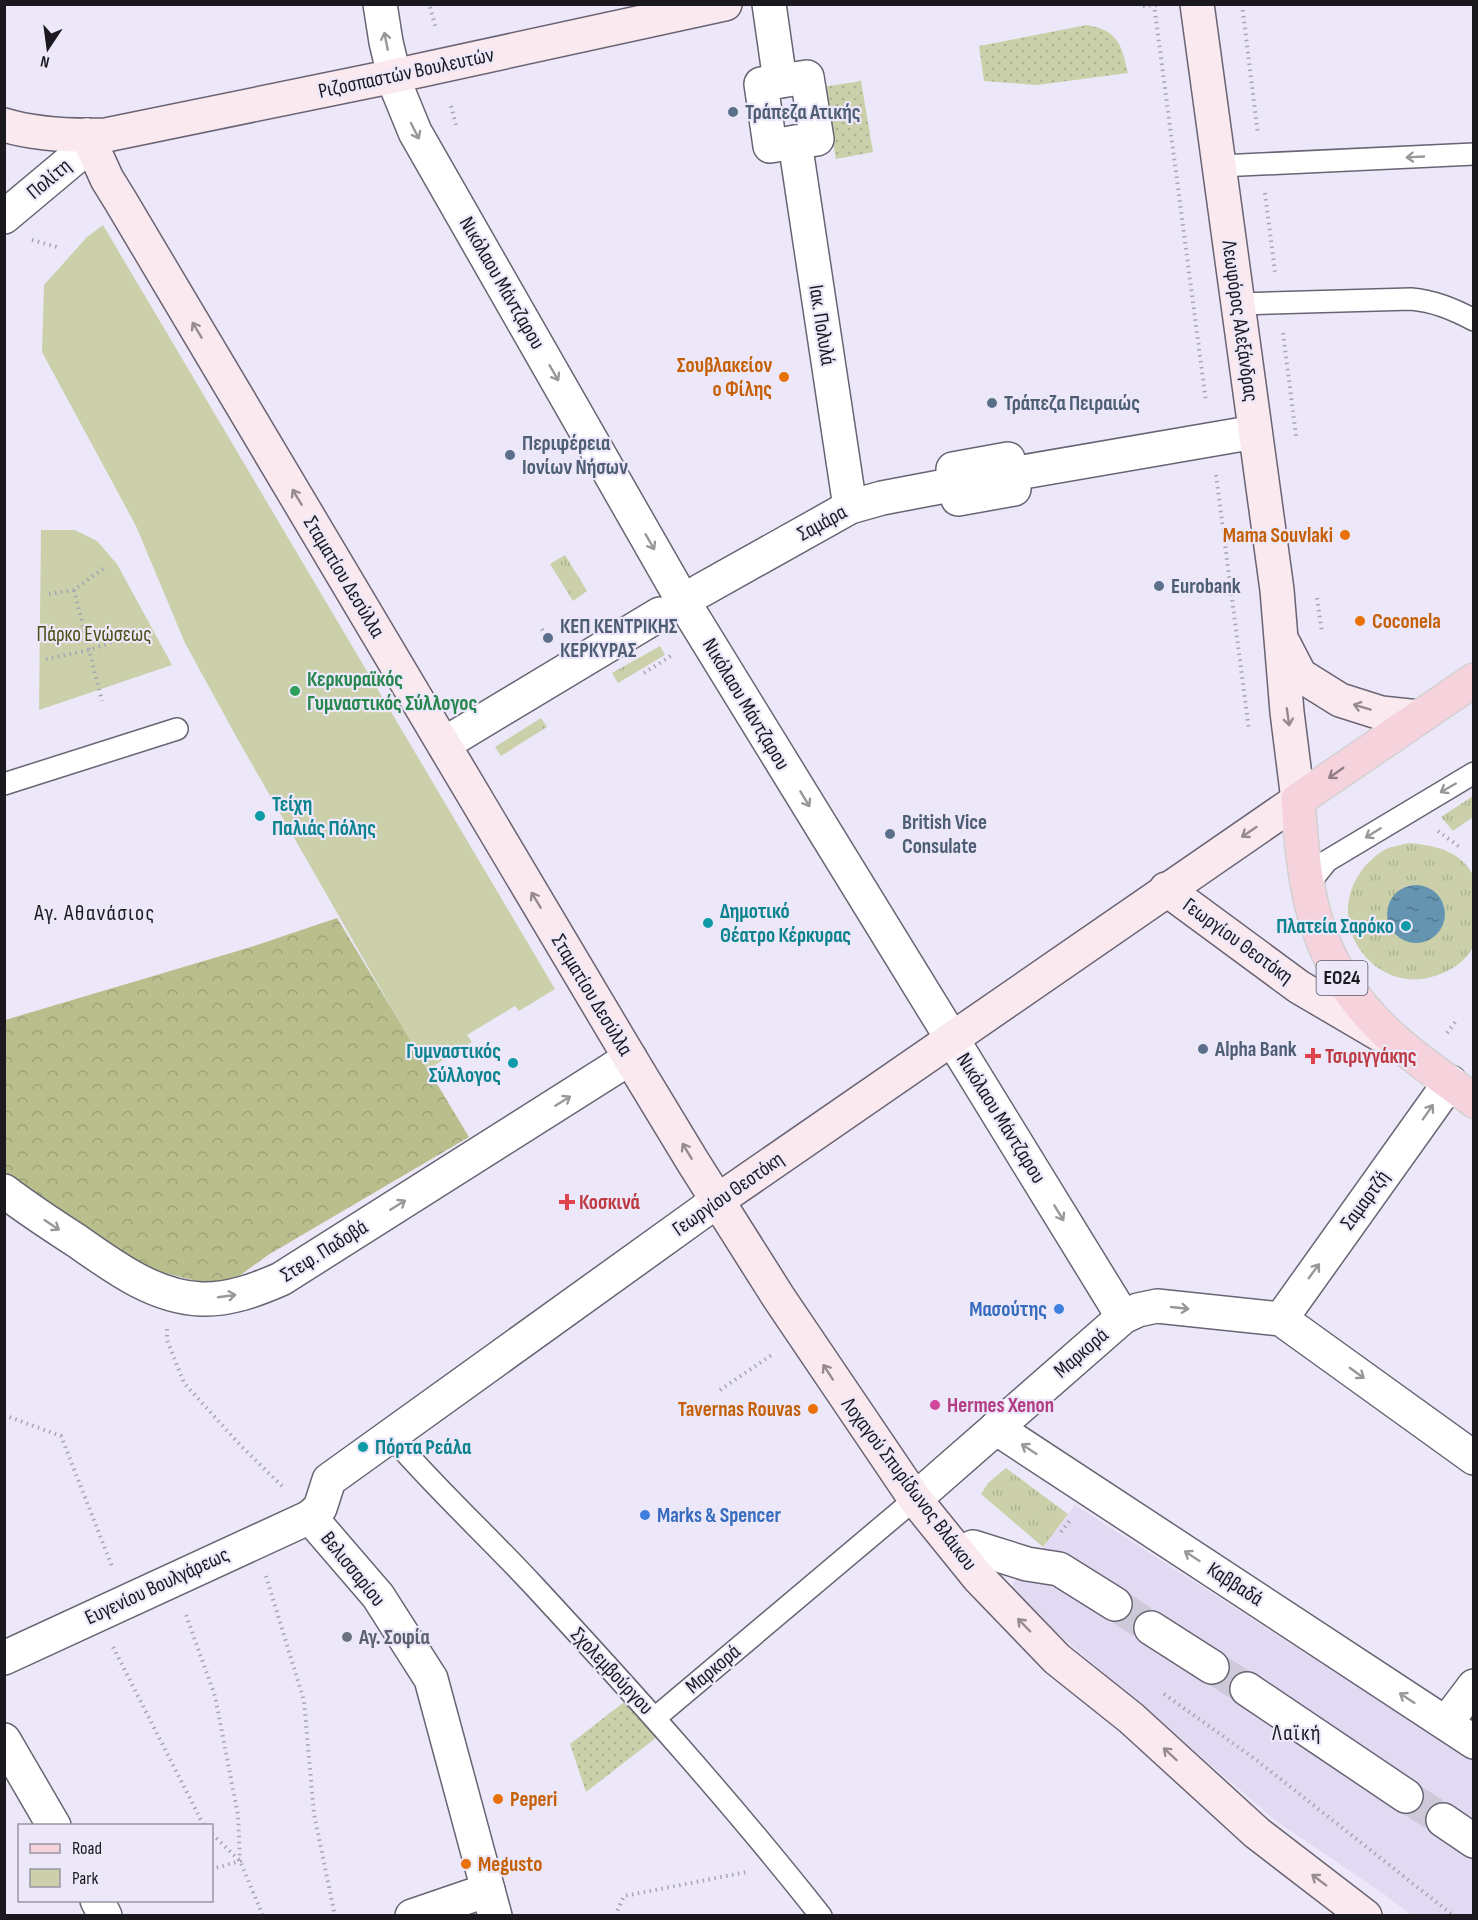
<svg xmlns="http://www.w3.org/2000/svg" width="1478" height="1920" font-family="'Sofia Sans Condensed',sans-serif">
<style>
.built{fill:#e1daf2}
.grass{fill:url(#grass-tufts);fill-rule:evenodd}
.forest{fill:url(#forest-crowns)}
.park{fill:#cbd0ab}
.garden{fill:url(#garden-dots)}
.water{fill:url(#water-ripples)}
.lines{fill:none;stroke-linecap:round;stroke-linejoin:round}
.street-tunnel{stroke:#cec9d8;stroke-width:33;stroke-dasharray:33 16;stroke-linecap:butt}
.lane-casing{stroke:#696473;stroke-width:24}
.street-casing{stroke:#696473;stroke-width:36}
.secondary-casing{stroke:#696473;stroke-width:36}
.primary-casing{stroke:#d1d1d2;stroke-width:36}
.path{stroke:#a9a5b2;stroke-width:4;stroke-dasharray:1.5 4.5;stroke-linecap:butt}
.lane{stroke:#fff;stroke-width:21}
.street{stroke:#fff;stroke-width:33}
.secondary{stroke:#fae9ee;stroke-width:33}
.primary{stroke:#f6d3dc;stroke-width:33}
.oneway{stroke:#98989a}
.oneway2{stroke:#968b91}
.oneway3{stroke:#937f87}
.service-dot{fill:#5c6f8a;stroke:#ede8f9;stroke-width:2}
.food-dot{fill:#e8710a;stroke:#ede8f9;stroke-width:2}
.leisure-dot{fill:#2e9e5b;stroke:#ede8f9;stroke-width:2}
.culture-dot{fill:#0f9aa8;stroke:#ede8f9;stroke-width:2}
.health-dot{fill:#e0444e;stroke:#ede8f9;stroke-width:2}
.shop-dot{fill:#3f7fe0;stroke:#ede8f9;stroke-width:2}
.hotel-dot{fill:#d1479c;stroke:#ede8f9;stroke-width:2}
.worship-dot{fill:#6b7280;stroke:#ede8f9;stroke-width:2}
.labels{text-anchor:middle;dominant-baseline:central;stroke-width:4.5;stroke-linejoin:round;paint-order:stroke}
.shield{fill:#ede8f9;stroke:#5a5760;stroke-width:1.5}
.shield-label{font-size:20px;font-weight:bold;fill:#1b191f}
.street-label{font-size:21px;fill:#1b191f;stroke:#ede8f9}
.service-label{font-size:21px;font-weight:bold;fill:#4e5e75;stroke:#ede8f9;text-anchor:start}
.food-label{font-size:21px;font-weight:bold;fill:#c56008;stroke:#ede8f9;text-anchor:end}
.park-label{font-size:21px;fill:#494d14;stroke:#ede8f9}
.leisure-label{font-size:21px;font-weight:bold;fill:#27864d;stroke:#ede8f9;text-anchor:start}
.culture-label{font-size:21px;font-weight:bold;fill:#0d838f;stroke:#ede8f9;text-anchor:start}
.health-label{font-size:21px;font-weight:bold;fill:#be3a42;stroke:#ede8f9;text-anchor:start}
.shop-label{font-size:21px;font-weight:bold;fill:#366cbe;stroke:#ede8f9;text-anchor:end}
.hotel-label{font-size:21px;font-weight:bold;fill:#b23c85;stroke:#ede8f9;text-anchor:start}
.worship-label{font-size:21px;font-weight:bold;fill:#5b616d;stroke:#ede8f9;text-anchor:start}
.neighbourhood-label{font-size:22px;letter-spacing:1.5px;fill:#1b191f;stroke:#ede8f9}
</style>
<defs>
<pattern id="grass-tufts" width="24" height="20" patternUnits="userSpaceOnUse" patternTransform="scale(1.5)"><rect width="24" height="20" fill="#cbd0ab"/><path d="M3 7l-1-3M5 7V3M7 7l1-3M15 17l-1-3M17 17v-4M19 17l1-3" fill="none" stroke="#aeb293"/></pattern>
<pattern id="forest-crowns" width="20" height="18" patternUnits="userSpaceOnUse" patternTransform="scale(1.5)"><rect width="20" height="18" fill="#b9be8d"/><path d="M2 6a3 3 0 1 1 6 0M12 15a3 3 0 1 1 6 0" fill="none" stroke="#9ea379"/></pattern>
<pattern id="garden-dots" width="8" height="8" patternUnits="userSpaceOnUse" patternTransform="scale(1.5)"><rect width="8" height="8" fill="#cbd0ab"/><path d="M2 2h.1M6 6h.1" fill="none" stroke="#aeb293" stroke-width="1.8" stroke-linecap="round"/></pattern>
<pattern id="water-ripples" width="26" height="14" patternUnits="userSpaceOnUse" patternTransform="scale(1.5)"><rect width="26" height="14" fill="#6594b1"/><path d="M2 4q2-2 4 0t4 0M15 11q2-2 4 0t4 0" fill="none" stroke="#52788f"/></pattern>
</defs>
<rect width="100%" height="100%" fill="#ede8f9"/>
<polygon class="built" points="1075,1505 1473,1761 1473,1915 1411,1915 1384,1894 1276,1821 1008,1591 1027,1564 1036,1557"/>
<g class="grass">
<polygon points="565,555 587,591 573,601 550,564"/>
<polygon points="660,646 665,655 618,683 612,673"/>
<polygon points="541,718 547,727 501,756 495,747"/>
<polygon points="1473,796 1473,817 1453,831 1441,817"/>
<path d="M 1409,843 C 1434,845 1461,851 1473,875 L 1473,947 C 1467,959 1455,968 1443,973 C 1379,1002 1320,926 1362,870 C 1368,862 1377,854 1386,849 C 1393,846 1402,845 1409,843 ZM 1410,885 C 1429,886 1439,892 1445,909 L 1398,937 C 1380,918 1386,895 1410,885 Z"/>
<polygon points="1006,1468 1068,1514 1043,1547 981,1494 988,1483"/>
</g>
<polygon class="forest" points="337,918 469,1137 268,1255 231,1282 205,1283 156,1271 86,1232 5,1173 5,1020 251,947"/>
<g class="park">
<polygon points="103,225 555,989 519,1011 515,1006 467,1035 472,1042 427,1070 237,738 185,643 136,526 42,352 44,285 87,237"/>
<polygon points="41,530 75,530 97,541 117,564 172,665 39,710"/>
</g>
<g class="garden">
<path d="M 1087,25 C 1119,31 1121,44 1128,73 L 1037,85 L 984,81 L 979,46 Z"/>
<polygon points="861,81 873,152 836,159 823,87"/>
<polygon points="628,1699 657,1737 586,1792 570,1744"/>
</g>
<circle class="water" cx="1416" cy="914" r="29"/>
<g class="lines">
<g class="street-tunnel">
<polyline points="1115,1604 1151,1628"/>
<polyline points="1212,1667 1247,1689"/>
<polyline points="1406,1796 1443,1820"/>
</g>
<defs>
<g id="lane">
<polyline points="1220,166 1474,154"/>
<path d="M 1238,304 L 1411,299 C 1434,301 1453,309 1474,320"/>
<polyline points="4,784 177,729"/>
<polyline points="1309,893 1315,876 1327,861 1474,773"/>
<path d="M 391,1436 C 436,1489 488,1536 535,1587 C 634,1694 731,1802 821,1916"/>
<polyline points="655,1718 915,1499"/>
</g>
<g id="street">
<polyline points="380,4 386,42 397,88 415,132 683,601 1123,1317"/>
<polyline points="769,4 780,81"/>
<polygon points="807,77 817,139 770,146 761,84"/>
<polyline points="795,142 850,507"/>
<polyline points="4,217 78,155 87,135"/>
<polygon points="1008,459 1014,489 958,499 953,469"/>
<polyline points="1011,474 1255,432"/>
<polyline points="700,591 850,507 882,498 956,484"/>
<polyline points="444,744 660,614"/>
<path d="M 4,1191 C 28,1209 52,1225 77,1241 C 114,1267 154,1297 201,1299 C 229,1300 256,1290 281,1279 L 630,1058"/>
<polyline points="1281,1319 1450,1082"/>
<polyline points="996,1428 1474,1742"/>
<polyline points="915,1499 1123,1317 1138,1310 1157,1306 1281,1319 1474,1458"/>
<polyline points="310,1517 378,1596 431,1679 495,1916"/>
<polyline points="973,1547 1027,1564 1059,1569 1115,1604"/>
<polyline points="1151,1628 1212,1667"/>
<polyline points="4,1658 310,1517 320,1508 329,1480 717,1201"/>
<polyline points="1247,1689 1406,1796"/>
<polyline points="1446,1723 1474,1686"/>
<polyline points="4,1740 54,1826"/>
<polyline points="1443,1820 1474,1841"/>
<polyline points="97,1900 105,1916"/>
<polyline points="412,1916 488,1890"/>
</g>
<g id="secondary">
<path d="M 4,125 C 37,135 72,136 106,135 L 394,76 L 725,4"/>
<polyline points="87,135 107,179 120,200 630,1058 693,1162 779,1298 915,1499 978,1577 1057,1659 1131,1718 1257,1833 1365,1916"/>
<polyline points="1284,644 1300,675 1340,700 1381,713 1419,717"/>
<polyline points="1166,889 1299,987 1391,1041"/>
<polyline points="717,1201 1298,800 1287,712 1277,590 1197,4"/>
</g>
<path id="primary" d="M 1474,680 L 1298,800 C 1304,885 1312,955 1374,1020 C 1403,1051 1440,1075 1474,1101"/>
</defs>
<use href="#lane" class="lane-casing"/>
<use href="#street" class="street-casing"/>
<use href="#secondary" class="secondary-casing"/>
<use href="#primary" class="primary-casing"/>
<g class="path">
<polyline points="1154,4 1206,402"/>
<polyline points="1242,4 1258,135"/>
<polyline points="1143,6 1157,5"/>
<polyline points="430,7 436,29"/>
<polyline points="451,106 456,125"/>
<polyline points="1265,193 1275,272"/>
<polyline points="32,240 57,247"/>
<polyline points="1283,333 1296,436"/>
<polyline points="1216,475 1249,730"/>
<polyline points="74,590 102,701"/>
<polyline points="49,594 74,590 104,568"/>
<polyline points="1317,598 1322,632"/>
<polyline points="1473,621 1474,622"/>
<polyline points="542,629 547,639"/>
<polyline points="46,659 90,650 139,632"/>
<polyline points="644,673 674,654"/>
<polyline points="1438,831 1461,848"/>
<polyline points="1447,1033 1456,1021"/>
<polyline points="167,1329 167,1340 184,1383 241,1446 284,1488"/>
<polyline points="720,1390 773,1354"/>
<polyline points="4,1415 61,1436 113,1569"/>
<polyline points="1061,1532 1071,1519"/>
<polyline points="266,1576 304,1701 314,1814 335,1916"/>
<polyline points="186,1615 215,1696 238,1815 240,1861 212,1869"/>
<polyline points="113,1647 204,1826"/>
<polyline points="1164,1694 1255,1759 1454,1916"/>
<polyline points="212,1834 240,1861 263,1916"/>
<polyline points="615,1916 624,1896 747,1872"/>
</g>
<use href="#lane" class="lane"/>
<use href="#street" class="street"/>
<use href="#secondary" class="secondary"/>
<use href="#primary" class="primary"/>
</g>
<defs><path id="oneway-shaft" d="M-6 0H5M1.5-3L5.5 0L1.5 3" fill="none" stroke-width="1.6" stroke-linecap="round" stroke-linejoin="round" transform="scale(1.5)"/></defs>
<g class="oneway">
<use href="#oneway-shaft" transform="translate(386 41) rotate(-101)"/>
<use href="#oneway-shaft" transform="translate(415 131) rotate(63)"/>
<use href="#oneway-shaft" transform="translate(1415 157) rotate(177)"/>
<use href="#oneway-shaft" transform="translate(554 373) rotate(60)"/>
<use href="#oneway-shaft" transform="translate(650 542) rotate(60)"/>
<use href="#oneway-shaft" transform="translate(1448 788) rotate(150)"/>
<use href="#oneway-shaft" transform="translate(805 799) rotate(59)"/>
<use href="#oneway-shaft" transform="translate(1373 833) rotate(148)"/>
<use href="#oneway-shaft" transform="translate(563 1101) rotate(-32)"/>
<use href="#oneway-shaft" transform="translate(1428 1112) rotate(-55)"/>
<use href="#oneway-shaft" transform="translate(398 1205) rotate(-32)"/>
<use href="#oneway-shaft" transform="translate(1059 1213) rotate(59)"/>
<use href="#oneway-shaft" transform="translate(52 1225) rotate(34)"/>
<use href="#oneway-shaft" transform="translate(1314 1271) rotate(-54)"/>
<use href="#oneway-shaft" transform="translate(227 1296) rotate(-8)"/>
<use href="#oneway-shaft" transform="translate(1180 1308) rotate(6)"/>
<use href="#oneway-shaft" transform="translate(1357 1373) rotate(36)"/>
<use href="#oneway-shaft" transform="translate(1029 1449) rotate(-147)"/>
<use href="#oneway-shaft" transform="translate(1192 1556) rotate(-147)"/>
<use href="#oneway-shaft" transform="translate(1407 1698) rotate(-147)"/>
</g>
<g class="oneway2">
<use href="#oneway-shaft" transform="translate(197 330) rotate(-121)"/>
<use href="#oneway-shaft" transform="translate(297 497) rotate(-121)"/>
<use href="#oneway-shaft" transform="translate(1362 707) rotate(-163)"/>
<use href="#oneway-shaft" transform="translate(1288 717) rotate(82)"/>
<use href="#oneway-shaft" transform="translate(1249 832) rotate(146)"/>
<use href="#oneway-shaft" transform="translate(536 900) rotate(-121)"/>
<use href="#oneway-shaft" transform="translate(687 1151) rotate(-121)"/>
<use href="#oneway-shaft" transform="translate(828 1372) rotate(-123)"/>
<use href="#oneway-shaft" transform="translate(1024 1625) rotate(-134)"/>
<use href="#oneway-shaft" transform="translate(1170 1754) rotate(-137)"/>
<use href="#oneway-shaft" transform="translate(1319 1880) rotate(-143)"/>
</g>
<use class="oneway3" href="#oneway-shaft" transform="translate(1336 773) rotate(145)"/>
<g class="service-dot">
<circle cx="733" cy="112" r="6"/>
<circle cx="992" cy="403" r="6"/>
<circle cx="510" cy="455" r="6"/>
<circle cx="1159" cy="586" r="6"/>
<circle cx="548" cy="638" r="6"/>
<circle cx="890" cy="834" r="6"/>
<circle cx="1203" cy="1049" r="6"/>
</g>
<g class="food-dot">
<circle cx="784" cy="377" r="6"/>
<circle cx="1345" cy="535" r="6"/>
<circle cx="1360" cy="621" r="6"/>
<circle cx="813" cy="1409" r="6"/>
<circle cx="498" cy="1799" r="6"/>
<circle cx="466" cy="1864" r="6"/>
</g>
<circle class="leisure-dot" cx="295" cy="691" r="6"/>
<g class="culture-dot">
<circle cx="260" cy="816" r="6"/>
<circle cx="708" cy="923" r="6"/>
<circle cx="1406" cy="926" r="6"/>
<circle cx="513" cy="1063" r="6"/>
<circle cx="363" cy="1447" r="6"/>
</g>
<g class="health-dot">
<path d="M1310 1047h6v6h6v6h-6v6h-6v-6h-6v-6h6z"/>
<path d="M564 1193h6v6h6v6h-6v6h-6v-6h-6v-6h6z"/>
</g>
<g class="shop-dot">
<circle cx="1059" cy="1309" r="6"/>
<circle cx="645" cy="1515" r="6"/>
</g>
<circle class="hotel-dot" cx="935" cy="1405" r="6"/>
<circle class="worship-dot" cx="347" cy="1637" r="6"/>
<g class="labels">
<rect class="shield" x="1316.5" y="961" width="51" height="34" rx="4.5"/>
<g class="shield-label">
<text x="1342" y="978">ΕΟ24</text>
</g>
<g class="street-label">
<text transform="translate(406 73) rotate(-12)">Ριζοσπαστών Βουλευτών</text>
<text transform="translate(49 179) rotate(-40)">Πολίτη</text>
<text transform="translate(502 283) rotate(60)">Νικόλαου Μάντζαρου</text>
<text transform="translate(1240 321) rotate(82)">Λεωφόρος Αλεξάνδρας</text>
<text transform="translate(822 325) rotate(81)">Ιακ. Πολυλά</text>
<text transform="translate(822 523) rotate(-29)">Σαμάρα</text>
<text transform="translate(344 577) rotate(59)">Σταματίου Δεσύλλα</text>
<text transform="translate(746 704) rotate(59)">Νικόλαου Μάντζαρου</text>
<text transform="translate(1238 941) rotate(36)">Γεωργίου Θεοτόκη</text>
<text transform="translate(592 995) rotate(59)">Σταματίου Δεσύλλα</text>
<text transform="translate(1001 1118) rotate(58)">Νικόλαου Μάντζαρου</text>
<text transform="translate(728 1194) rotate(-35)">Γεωργίου Θεοτόκη</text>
<text transform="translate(1365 1200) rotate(-54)">Σαμαρτζή</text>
<text transform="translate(324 1251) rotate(-32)">Στεφ. Παδοβά</text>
<text transform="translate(1081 1353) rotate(-41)">Μαρκορά</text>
<text transform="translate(909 1484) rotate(53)">Λοχαγού Σπυρίδωνος Βλάικου</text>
<text transform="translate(353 1569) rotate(51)">Βελισσαρίου</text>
<text transform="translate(1235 1584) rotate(33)">Καββαδά</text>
<text transform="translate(157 1586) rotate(-25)">Ευγενίου Βουλγάρεως</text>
<text transform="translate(713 1669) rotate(-40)">Μαρκορά</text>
<text transform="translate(612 1671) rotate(47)">Σχολεμβούργου</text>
</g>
<g class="service-label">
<text x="745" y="112">Τράπεζα Ατικής</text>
<text x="1004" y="403">Τράπεζα Πειραιώς</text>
<text x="522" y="443">Περιφέρεια<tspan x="522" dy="24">Ιονίων Νήσων</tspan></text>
<text x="1171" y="586">Eurobank</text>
<text x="560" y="626">ΚΕΠ ΚΕΝΤΡΙΚΗΣ<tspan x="560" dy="24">ΚΕΡΚΥΡΑΣ</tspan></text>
<text x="902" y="822">British Vice<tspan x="902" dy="24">Consulate</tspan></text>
<text x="1215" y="1049">Alpha Bank</text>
</g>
<g class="food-label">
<text x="772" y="365">Σουβλακείον<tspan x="772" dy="24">ο Φίλης</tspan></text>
<text x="1333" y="535">Mama Souvlaki</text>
<text x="1372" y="621" text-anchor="start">Coconela</text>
<text x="801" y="1409">Tavernas Rouvas</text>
<text x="510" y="1799" text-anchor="start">Peperi</text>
<text x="478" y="1864" text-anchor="start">Megusto</text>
</g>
<g class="park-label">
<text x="94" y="634">Πάρκο Ενώσεως</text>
</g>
<g class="leisure-label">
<text x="307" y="679">Κερκυραϊκός<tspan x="307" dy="24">Γυμναστικός Σύλλογος</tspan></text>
</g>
<g class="culture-label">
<text x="272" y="804">Τείχη<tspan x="272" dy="24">Παλιάς Πόλης</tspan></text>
<text x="720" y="911">Δημοτικό<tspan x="720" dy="24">Θέατρο Κέρκυρας</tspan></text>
<text x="1394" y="926" text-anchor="end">Πλατεία Σαρόκο</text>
<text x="501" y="1051" text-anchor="end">Γυμναστικός<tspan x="501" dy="24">Σύλλογος</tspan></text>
<text x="375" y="1447">Πόρτα Ρεάλα</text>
</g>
<g class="health-label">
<text x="1325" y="1056">Τσιριγγάκης</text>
<text x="579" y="1202">Κοσκινά</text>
</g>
<g class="shop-label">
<text x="1047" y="1309">Μασούτης</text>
<text x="657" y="1515" text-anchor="start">Marks &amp; Spencer</text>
</g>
<g class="hotel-label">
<text x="947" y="1405">Hermes Xenon</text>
</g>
<g class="worship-label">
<text x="359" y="1637">Αγ. Σοφία</text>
</g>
<g class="neighbourhood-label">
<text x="95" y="913">Αγ. Αθανάσιος</text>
<text x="1297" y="1733">Λαϊκή</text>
</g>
</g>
<rect width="1478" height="1920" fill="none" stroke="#1b191f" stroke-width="12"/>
<rect x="18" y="1824" width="195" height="78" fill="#ede8f9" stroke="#9995a2" stroke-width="1.5"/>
<rect x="30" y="1844" width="30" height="9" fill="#f6d3dc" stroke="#9995a2" stroke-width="1.5"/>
<text x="72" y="1854" font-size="18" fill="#1b191f">Road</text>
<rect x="30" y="1869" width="30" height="18" fill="#cbd0ab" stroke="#9995a2" stroke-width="1.5"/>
<text x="72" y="1884" font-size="18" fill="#1b191f">Park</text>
<g transform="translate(48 48) rotate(193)" stroke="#ede8f9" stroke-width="4.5" paint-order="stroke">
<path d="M0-4.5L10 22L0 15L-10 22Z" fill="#1b191f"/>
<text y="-9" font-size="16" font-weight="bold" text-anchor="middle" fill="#1b191f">N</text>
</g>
</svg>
